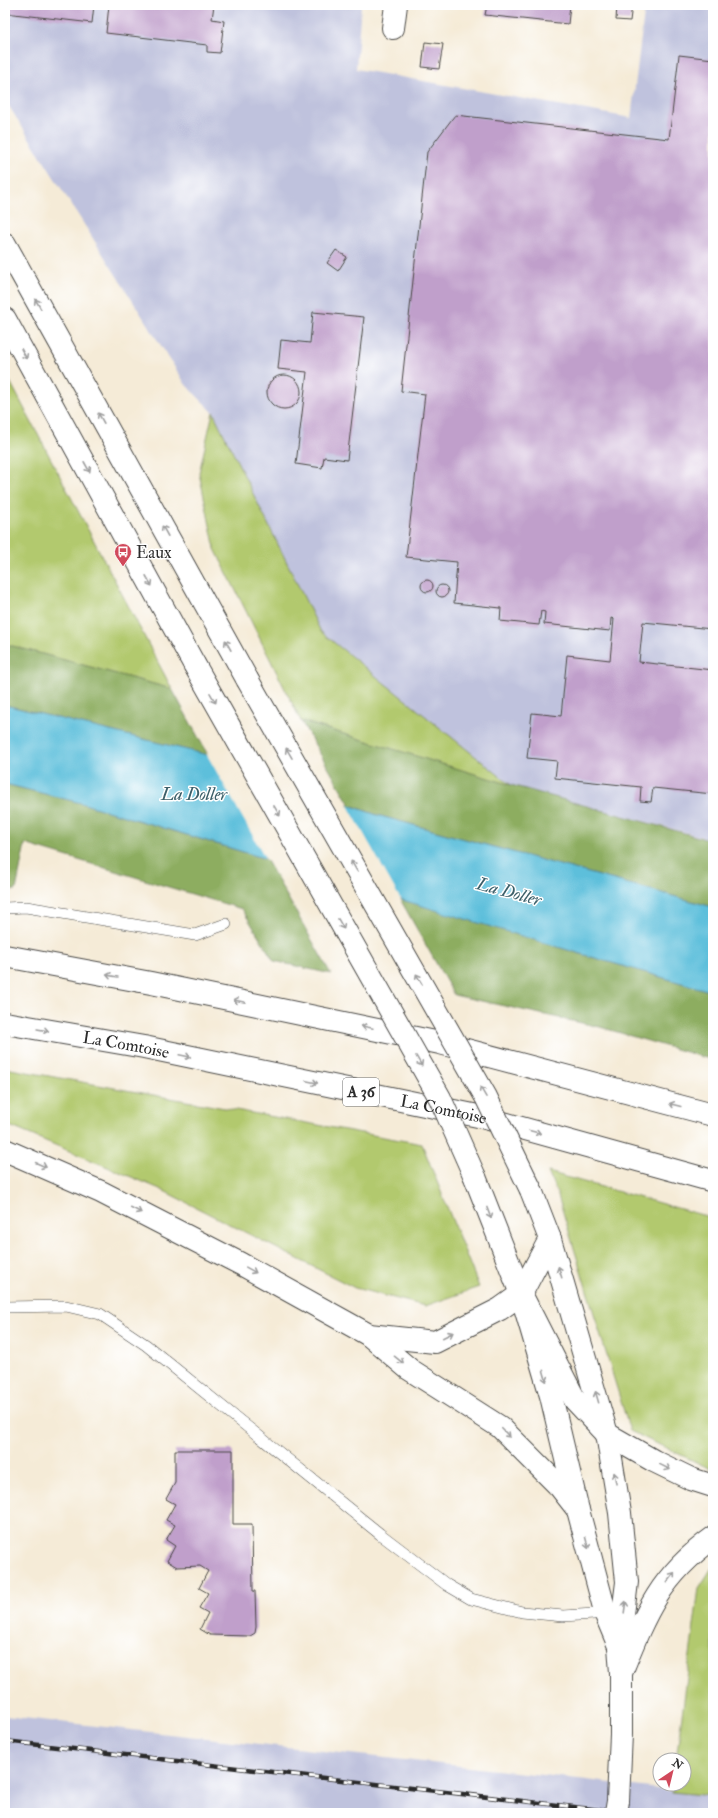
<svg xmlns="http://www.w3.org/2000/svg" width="718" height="1818" font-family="'IM FELL Double Pica',serif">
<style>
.industrial{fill:#bfc2dd}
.green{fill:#b2c96e;stroke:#6e7a4c}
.forest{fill:#8dad61;stroke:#5c6c46}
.water{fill:#5dbfdb;stroke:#447583}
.pier{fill:#f5ebd7}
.building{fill:#c09fcb}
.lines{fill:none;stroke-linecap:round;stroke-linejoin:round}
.lane-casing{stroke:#494845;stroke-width:12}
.street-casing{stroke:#494845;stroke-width:24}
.secondary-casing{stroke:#494845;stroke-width:24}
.highway-casing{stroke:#494845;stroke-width:24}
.lane{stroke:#fff;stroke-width:11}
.street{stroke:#fff;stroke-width:22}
.secondary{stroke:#fff;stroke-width:22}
.highway{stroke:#fff;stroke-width:22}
.rail-casing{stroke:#2b2b2b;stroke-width:4.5}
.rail{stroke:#fff;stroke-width:3;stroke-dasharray:9;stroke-linecap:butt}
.secondary-bridge-casing{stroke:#494845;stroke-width:24;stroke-linecap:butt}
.secondary-bridge{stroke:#fff;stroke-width:22}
.oneway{stroke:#a0a0a0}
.labels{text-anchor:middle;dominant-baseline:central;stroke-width:3;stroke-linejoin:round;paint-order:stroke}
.shield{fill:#fff;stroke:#6b6b6b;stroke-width:1}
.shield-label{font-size:16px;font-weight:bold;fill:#2b2b2b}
.poi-label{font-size:17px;fill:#2b2b2b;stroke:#fff;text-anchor:start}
.street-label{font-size:17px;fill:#2b2b2b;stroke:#fff}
.water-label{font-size:18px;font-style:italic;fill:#3c5f69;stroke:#fff}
</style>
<rect width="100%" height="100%" fill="#fff"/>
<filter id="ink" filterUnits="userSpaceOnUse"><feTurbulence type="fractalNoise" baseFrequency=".025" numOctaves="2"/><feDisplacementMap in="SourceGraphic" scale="8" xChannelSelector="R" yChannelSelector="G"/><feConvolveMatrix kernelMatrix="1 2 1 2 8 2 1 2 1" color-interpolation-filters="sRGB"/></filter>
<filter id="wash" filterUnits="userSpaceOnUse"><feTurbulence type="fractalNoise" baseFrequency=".012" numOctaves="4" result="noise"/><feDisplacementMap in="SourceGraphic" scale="16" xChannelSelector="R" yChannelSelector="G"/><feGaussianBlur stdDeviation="0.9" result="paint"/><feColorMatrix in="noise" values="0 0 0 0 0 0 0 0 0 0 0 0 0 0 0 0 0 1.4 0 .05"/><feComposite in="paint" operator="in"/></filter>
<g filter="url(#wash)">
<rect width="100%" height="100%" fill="#f5ebd7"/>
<g class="industrial">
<polygon points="5,5 361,5 356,69 631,118 645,5 713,5 713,840 511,785 321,632 213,412 186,385 5,100"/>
<polygon points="5,1716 587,1780 713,1796 713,1813 5,1813"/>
</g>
<g class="green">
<polygon points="5,372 172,689 5,644"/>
<polygon points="213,412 321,632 511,785 301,721 215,549 199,473"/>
<polygon points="5,1068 422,1144 479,1287 425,1306 355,1288 160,1189 5,1124"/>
<polygon points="548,1172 713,1218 713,1470 630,1431 558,1196"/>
<polygon points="713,1566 713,1796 672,1792 673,1784 684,1784 684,1760 676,1760 699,1588"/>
</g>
<g class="forest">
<polygon points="5,644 172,689 208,755 5,705"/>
<polygon points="301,721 511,785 713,841 713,907 377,815 350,805"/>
<polygon points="5,784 81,803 266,859 331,974 274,961 242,909 25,844 16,890 5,890"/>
<polygon points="400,899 581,954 713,992 713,1060 600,1027 454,995"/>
</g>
<polygon class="water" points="5,705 208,755 377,815 713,907 713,992 581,954 81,803 5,784"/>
<polygon class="pier" points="206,753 346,802 402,902 267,861"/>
<g id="blocks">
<g class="building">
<polygon points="5,5 94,5 92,23 5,13"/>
<polygon points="109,5 214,5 212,19 224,21 220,53 207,52 207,45 106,33"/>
<polygon points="487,5 570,5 568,24 485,15"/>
<polygon points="617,5 632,5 630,21 616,20"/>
<polygon points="425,42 443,44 439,69 422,67"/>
<polygon points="679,55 713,59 713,623 712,629 643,622 639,662 713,670 713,794 653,788 651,802 640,801 641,787 555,778 557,761 527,758 532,713 561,716 567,655 610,660 614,619 611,618 610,631 544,624 545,612 541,611 539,625 500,621 501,608 454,603 457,562 406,557 425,394 401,391 427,152 455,115 669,139"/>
<polygon points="336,250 347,257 338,271 327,263"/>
<polygon points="313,312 364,317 347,460 324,457 322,468 296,464 307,372 278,369 281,340 310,343"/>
<circle cx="284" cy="392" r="17"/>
<circle cx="427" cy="586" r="6"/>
<circle cx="442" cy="591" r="6"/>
<polygon points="175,1450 233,1450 233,1524 252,1524 253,1591 255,1591 256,1627 255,1633 250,1636 210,1635 200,1629 208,1613 199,1608 208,1593 199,1588 208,1571 200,1566 177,1567 167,1561 175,1546 166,1540 175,1525 166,1520 175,1504 166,1499 175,1483"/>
</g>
</g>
</g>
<g filter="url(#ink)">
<use href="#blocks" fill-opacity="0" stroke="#494845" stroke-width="1"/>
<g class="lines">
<defs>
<g id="lane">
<polyline points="5,908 26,907 195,935 226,924"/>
<polyline points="5,1307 66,1306 100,1314 146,1345 380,1534 447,1585 471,1599 522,1612 563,1616 594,1614"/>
</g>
<polyline id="street" points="393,28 396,5"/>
<g id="secondary">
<polyline points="5,244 247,679"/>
<polyline points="5,319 194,664"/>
<polyline points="475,1177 521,1294 551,1396 578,1510 606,1615 619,1646"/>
<polyline points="531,1190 550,1239 607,1434 620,1513 627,1582 619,1646 621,1673 621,1734 618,1801"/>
</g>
<g id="highway">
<polyline points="5,321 6,322"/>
<polyline points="5,956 151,983 440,1043 713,1115"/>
<path id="s1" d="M 5,1023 L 144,1047 L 478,1116 L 713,1181"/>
<polyline points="5,1150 101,1192 241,1264 369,1335 409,1369 500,1427 560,1487 578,1510"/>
<polyline points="521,1294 575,1400 607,1434 654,1461 691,1479 713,1486"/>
<polyline points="369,1335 435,1342 500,1309 521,1294 550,1239"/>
<path d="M 621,1673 C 645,1614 659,1577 713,1538"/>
</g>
</defs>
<use href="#lane" class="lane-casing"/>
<use href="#street" class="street-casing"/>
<use href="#secondary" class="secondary-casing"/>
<use href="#highway" class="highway-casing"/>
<use href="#lane" class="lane"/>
<use href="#street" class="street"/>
<use href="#secondary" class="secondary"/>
<use href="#highway" class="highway"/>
<defs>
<polyline id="rail" points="5,1741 626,1813"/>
</defs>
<use href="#rail" class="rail-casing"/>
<use href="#rail" class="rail"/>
<defs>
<g id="secondary-bridge">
<polyline points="194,664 440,1098 475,1177"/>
<polyline points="247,679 486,1097 531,1190"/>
<polyline points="616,1813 618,1801"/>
</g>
</defs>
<use href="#secondary-bridge" class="secondary-bridge-casing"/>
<use href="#secondary-bridge" class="secondary-bridge"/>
</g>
<defs><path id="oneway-shaft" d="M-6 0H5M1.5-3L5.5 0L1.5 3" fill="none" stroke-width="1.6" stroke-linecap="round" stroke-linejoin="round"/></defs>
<g class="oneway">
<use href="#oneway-shaft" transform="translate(38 304) rotate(-119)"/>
<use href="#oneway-shaft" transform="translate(24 354) rotate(61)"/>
<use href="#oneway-shaft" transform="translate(101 418) rotate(-119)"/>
<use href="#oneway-shaft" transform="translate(87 467) rotate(61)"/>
<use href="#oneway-shaft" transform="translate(165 531) rotate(-119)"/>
<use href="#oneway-shaft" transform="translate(149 581) rotate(61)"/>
<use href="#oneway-shaft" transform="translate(228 645) rotate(-119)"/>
<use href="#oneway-shaft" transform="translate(213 698) rotate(60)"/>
<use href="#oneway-shaft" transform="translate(289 753) rotate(-120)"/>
<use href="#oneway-shaft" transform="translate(277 811) rotate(60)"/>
<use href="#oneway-shaft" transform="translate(354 866) rotate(-120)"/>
<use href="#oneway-shaft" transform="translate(341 924) rotate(60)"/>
<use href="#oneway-shaft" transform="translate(112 976) rotate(-170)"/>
<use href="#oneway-shaft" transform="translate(419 979) rotate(-120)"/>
<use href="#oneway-shaft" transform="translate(239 1001) rotate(-168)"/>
<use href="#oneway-shaft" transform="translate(367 1027) rotate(-168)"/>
<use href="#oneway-shaft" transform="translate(43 1030) rotate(10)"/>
<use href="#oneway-shaft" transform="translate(185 1056) rotate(12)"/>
<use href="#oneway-shaft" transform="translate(419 1061) rotate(60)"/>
<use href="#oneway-shaft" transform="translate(312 1082) rotate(12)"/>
<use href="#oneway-shaft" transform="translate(483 1092) rotate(-120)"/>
<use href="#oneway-shaft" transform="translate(675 1105) rotate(-165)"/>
<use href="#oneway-shaft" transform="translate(535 1132) rotate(15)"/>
<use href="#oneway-shaft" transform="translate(41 1165) rotate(24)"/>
<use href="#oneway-shaft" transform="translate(136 1210) rotate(27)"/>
<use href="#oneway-shaft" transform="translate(489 1213) rotate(69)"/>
<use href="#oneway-shaft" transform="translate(251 1270) rotate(29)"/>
<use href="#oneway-shaft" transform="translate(560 1272) rotate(-107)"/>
<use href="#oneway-shaft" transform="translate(448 1335) rotate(-27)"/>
<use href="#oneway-shaft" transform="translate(399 1360) rotate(39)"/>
<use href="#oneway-shaft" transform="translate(545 1376) rotate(74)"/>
<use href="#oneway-shaft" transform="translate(597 1397) rotate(-106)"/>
<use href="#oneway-shaft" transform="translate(506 1433) rotate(46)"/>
<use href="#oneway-shaft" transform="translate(665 1467) rotate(26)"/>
<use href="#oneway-shaft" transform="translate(615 1478) rotate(-100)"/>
<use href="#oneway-shaft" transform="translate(587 1543) rotate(75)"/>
<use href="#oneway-shaft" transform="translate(671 1577) rotate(-52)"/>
<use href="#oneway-shaft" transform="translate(625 1607) rotate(-82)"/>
</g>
</g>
<defs>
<symbol id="bus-pin" viewBox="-11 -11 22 30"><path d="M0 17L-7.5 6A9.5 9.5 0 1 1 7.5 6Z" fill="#d1495b" stroke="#fff"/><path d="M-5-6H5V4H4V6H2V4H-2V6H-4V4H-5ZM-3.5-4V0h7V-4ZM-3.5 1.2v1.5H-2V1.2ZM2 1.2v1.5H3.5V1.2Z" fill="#fff"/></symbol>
</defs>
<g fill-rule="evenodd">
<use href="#bus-pin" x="113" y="542" width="20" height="27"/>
</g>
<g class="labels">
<rect class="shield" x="343" y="1078" width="36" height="28" rx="3"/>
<g class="shield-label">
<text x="361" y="1092">A 36</text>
</g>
<g class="poi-label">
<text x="136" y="552">Eaux</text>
</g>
<g class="street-label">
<text stroke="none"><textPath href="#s1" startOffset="123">La Comtoise</textPath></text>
<text stroke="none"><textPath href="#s1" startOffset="447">La Comtoise</textPath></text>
</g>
<g class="water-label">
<text x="194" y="794">La Doller</text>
<text transform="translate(509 892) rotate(15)">La Doller</text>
</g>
</g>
<rect width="718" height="1818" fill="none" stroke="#fff" stroke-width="20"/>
<g transform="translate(672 1772) rotate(35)"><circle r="19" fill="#ffffff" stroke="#aaaaaa"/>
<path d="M0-3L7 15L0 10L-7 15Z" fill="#d1495b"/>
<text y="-6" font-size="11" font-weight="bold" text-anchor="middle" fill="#2b2b2b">N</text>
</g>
</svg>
